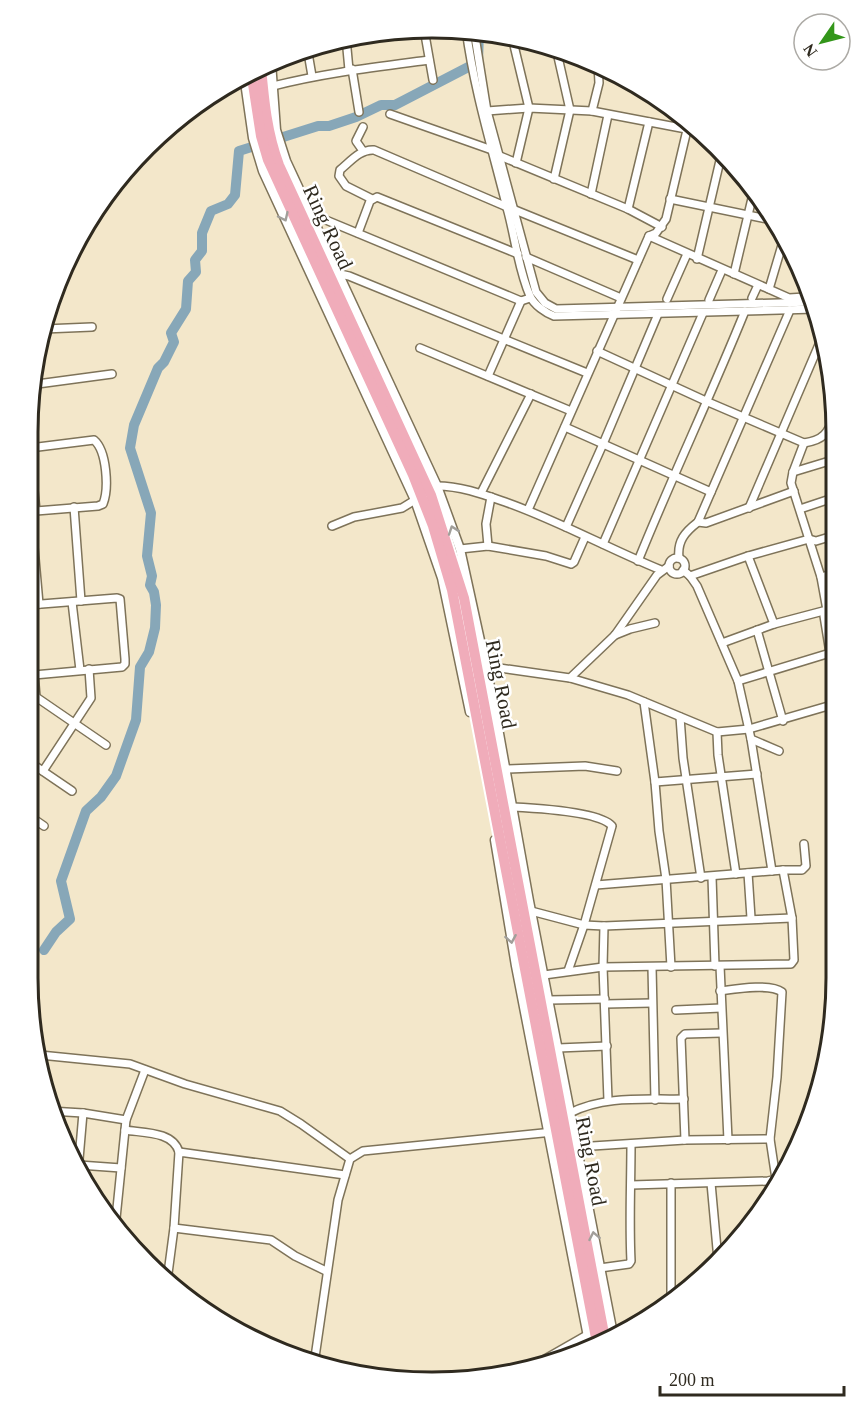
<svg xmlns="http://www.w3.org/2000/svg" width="864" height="1410" font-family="'Times New Roman',serif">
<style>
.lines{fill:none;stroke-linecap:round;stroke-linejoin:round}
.river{stroke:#87a7b8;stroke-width:10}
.minor-casing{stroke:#7e7359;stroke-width:10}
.tertiary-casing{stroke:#7e7359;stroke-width:11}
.trunk-casing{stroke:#fff;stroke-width:14}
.minor{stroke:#fff;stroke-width:7}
.tertiary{stroke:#fff;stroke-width:8}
.trunk{stroke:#f0acba;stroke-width:10}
.oneway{stroke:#a19f9a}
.labels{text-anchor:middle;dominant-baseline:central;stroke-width:5;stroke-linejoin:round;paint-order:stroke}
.street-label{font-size:21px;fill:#2f2a1f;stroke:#fff}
.rim{fill:none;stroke:#2f2a1f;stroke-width:3}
</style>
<rect width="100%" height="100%" fill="#f3e7ca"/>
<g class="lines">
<polyline class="river" points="44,950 56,932 70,919 61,881 86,811 101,797 116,776 136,720 140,667 149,652 155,628 156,605 154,592 150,585 152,576 147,556 151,513 130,448 134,425 158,368 164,362 174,342 171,333 186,309 188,281 196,272 195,260 202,251 202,233 211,211 228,204 235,195 239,151 318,126 329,126 356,117 381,105 395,105 478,62 479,31"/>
<defs>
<g id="minor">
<polyline points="424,29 433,80"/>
<path d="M 466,29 C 474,90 492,148 507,208 C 515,236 518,269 530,296 C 534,305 546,313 554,316 L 816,309"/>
<polyline points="474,30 487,111 536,292 545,303 556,309 813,302"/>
<polyline points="512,37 529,108 516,163"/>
<polyline points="346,38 349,70"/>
<polyline points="307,47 312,76"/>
<polyline points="352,69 359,112"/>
<polyline points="229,82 244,82"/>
<path d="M 273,86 C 324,73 376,67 429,60"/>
<polyline points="487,111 529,108 592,111 702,132"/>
<polyline points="592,111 599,83 598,64"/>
<polyline points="390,114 492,150"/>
<polyline points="363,127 356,141 363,151"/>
<polyline points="500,156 628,209 662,227"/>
<polyline points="554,179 570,110 556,48"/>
<polyline points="591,194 608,115"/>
<path d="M 372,199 L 346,186 L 339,176 L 340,170 C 350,162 360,149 374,150 L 507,207"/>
<polyline points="670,199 777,221"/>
<polyline points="628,209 649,122"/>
<polyline points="515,210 638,260"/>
<polyline points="309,213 521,301 530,298"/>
<polyline points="358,233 370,201 377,197 518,254"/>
<polyline points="649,236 789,298 805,297 809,293"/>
<polyline points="526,257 621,298"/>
<polyline points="697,259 722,152"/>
<polyline points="336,273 349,276 587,373"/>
<polyline points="734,274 754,190"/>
<polyline points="769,289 785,235"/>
<polyline points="752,298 758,285"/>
<polyline points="667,299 687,254"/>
<polyline points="709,300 722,270"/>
<polyline points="44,329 92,327"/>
<polyline points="420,348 571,411"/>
<path d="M 597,351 L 708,402 L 804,443 C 826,440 828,431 836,413"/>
<polyline points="488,376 521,301"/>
<polyline points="30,385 112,374"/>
<polyline points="565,427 711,492"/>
<polyline points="804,443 793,472 791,483 821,577 827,610 824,616 830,653 835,666"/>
<polyline points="30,450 36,511"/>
<polyline points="793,472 836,459"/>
<path d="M 437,486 C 462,486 485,495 508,503 C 561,522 609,549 661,570"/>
<polyline points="481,493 531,394"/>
<polyline points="74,507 81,601"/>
<polyline points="749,508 824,333"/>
<polyline points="800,509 836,497"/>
<polyline points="528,510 649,236 656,233 666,219 687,130"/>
<path d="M 30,514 L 36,511 L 98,506 L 103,504 C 109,489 107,451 94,440 L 30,448"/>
<polyline points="31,514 39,604"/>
<polyline points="698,522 706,523 794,491"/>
<polyline points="332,526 354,517 402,508 415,500"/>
<polyline points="566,527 603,444 658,314"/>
<polyline points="603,544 703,313"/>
<polyline points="488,546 486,524 491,497"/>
<polyline points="460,549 488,546 546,556 571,564 574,562 585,537"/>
<polyline points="748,556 774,624"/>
<path d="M 679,558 C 677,541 685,532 698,522 L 790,310"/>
<circle cx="677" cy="566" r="8"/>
<path d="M 638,561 C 672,477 711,395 745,311"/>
<polyline points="683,570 690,576 697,586 738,681 751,739 779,751"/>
<polyline points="690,576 748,556 809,539 816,541 836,535"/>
<polyline points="821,577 835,573"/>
<polyline points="72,602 80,670"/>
<polyline points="29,605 117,598 120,599 125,659 125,664 122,667 34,675"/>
<polyline points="757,630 783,721"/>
<polyline points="615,635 630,629 655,623"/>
<polyline points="722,643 774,624 827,610"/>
<polyline points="486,666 570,678 615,635 657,575 669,566"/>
<polyline points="570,678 628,695 717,732 749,729 835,704"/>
<polyline points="738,681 830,653"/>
<polyline points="36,697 106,745"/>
<polyline points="644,702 655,782 659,831 666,879 671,967"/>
<polyline points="29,709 36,697 29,615"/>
<polyline points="680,717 683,758 701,878"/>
<polyline points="717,732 718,755 736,874"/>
<polyline points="751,739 772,871"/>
<polyline points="28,761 72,791"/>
<polyline points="505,769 585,766 617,771"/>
<polyline points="43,771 91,698 89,669"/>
<polyline points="655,782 757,774"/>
<path d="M 512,807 C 533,808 599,811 612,826 L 584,925 L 568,971"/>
<polyline points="28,815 44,826"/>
<polyline points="748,873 751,918"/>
<polyline points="712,877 715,966"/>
<polyline points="596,885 783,870 802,870 806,866 804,844"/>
<polyline points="531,911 584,925 604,926 792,918"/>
<polyline points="604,926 603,967 608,1100"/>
<polyline points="720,966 728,1140"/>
<polyline points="652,967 655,1100"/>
<polyline points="544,975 603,967 791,964 794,960 792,918 783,870"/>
<polyline points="549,1000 605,999"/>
<polyline points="605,1004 652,1003"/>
<polyline points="676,1010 721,1008"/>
<polyline points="558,1048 607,1046"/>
<polyline points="40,1055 130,1064 185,1084 266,1107 280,1111 301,1124 350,1159"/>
<polyline points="50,1111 83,1113 126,1120"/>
<path d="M 570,1113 C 605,1095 646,1100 684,1099"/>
<path d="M 125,1130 C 143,1133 173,1131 179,1152"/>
<polyline points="685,1140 681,1038 685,1034 722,1033"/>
<polyline points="577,1147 685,1140 770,1139"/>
<polyline points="79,1165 121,1168"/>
<polyline points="80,1167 79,1159 83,1113"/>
<polyline points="711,1183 718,1260"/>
<path d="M 631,1185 L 768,1181 L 776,1179 L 770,1139 L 777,1077 L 782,992 C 770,983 735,989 720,991"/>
<polyline points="115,1228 126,1120 145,1070"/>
<polyline points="174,1228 271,1240 295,1256 326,1271"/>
<path d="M 600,1268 L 629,1264 L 631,1261 C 629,1222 631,1183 631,1144"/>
<polyline points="167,1281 174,1228 179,1152 345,1175"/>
<polyline points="671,1304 671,1183"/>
<polyline points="314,1364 338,1200 350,1159 363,1151 553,1132"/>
</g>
<g id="tertiary">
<polyline points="271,62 276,130 286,161 437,486 460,549 493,700 529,901 613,1334"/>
<polyline points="244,75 253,138 263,171 415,500 442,578 470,712"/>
<polyline points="495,840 516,966 590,1347"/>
<polyline points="554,1363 576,1354"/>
<polyline points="532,1367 588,1335"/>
</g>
<g id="trunk">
<path d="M 261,67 C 264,101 267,133 279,165 L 431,495 L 464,598 L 605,1339"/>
<polyline points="251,71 261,136 268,160 413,475 433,526 452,590 597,1343"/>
</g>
</defs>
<use href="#minor" class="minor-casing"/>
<use href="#tertiary" class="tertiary-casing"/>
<use href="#trunk" class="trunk-casing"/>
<use href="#minor" class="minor"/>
<use href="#tertiary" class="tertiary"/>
<use href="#trunk" class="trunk"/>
</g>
<defs><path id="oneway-chevron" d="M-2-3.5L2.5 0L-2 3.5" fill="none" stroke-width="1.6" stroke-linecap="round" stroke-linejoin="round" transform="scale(1.5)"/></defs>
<g class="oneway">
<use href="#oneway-chevron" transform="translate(284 217) rotate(65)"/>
<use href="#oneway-chevron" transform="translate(453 530) rotate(-109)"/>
<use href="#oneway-chevron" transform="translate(511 939) rotate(80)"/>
<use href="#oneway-chevron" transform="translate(594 1236) rotate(-101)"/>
</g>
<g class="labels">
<g class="street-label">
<text transform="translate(328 227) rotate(65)">Ring Road</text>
<text transform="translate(501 684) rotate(79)">Ring Road</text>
<text transform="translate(591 1161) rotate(79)">Ring Road</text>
</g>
</g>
<path d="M0 0H864V1410H0ZM432 38H432A394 394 0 0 1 826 432V978A394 394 0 0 1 432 1372H432A394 394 0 0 1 38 978V432A394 394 0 0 1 432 38Z" fill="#fff" fill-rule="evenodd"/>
<path class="rim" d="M432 38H432A394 394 0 0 1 826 432V978A394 394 0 0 1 432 1372H432A394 394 0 0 1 38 978V432A394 394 0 0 1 432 38Z"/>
<g transform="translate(822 42) rotate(235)"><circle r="28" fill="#ffffff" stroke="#acaaa5" stroke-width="1.5"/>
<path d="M0-4.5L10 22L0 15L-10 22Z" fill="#33961a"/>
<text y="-9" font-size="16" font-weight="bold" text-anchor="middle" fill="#2f2a1f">N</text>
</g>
<path d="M660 1386v9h184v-9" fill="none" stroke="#2f2a1f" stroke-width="3"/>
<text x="669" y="1386" font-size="18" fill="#2f2a1f" stroke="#ffffff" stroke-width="4.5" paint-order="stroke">200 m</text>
</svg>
